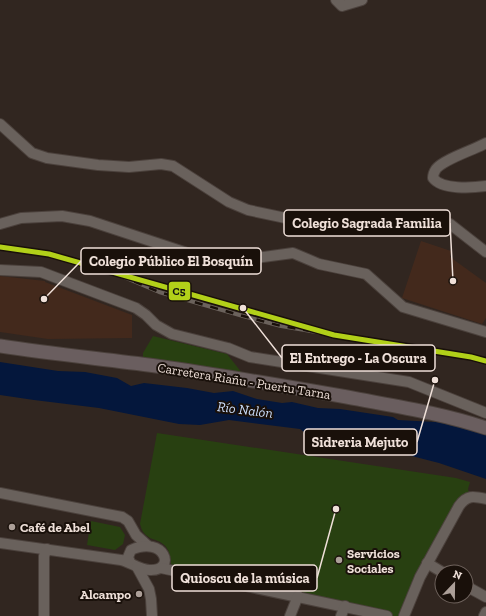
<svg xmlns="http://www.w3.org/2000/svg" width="486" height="616" font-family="'Zilla Slab',serif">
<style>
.built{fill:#43291c}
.green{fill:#284011}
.water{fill:#04173c}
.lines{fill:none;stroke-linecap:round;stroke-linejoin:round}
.minor-casing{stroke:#4b413c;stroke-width:12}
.major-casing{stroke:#4b413c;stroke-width:15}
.minor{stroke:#69615c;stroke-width:10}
.major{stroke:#6a5e5f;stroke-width:13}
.rail-casing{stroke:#6b625c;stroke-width:4}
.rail{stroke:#19100a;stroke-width:2.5;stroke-dasharray:8;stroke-linecap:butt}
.rail-1-casing{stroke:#19100a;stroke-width:8}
.rail-1{stroke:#b2d019;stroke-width:5}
.poi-dot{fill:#ac9f98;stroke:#19100a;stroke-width:1.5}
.labels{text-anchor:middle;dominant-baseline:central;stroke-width:4;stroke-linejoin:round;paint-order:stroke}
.street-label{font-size:13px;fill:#efe0d9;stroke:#19100a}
.poi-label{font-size:13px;font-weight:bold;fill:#efe0d9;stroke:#19100a;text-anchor:start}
.water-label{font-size:14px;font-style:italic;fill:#cbdefc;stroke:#19100a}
.leader{fill:none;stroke:#efe0d9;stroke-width:1.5}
.callout-dot{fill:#efe0d9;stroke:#19100a;stroke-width:1.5}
.callout{fill:#19100a;stroke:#efe0d9;stroke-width:1.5}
.callout-label{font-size:14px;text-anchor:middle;font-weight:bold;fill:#efe0d9}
.line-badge{stroke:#19100a;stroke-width:1.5}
.pale-badge-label{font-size:11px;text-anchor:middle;font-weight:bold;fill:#111}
</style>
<rect width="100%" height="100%" fill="#312620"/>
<g class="built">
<polygon points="421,241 451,251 450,257 486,283 486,318 482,324 402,298"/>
<polygon points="0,276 45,281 45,282 132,315 132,338 48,339 0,332"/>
</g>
<g class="green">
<polygon points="153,336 227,354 242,373 143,358 143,353"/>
<path d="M 157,433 L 456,478 L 470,482 L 468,489 L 470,497 L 463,500 L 404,616 L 387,616 L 171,569 C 171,557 170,546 158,541 C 153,539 148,538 144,533 C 142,531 141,527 140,524 Z"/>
<polygon points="91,521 120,527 125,535 123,544 115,550 87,545"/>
</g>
<polygon class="water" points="0,362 58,371 85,372 117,378 131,386 144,383 187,388 214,393 233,391 257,399 282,403 292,402 318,408 340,409 393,417 398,420 453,423 486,432 486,479 439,463 396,452 363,449 351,445 332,442 309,436 300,429 229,420 200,425 179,424 99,408 34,400 0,395"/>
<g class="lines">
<defs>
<g id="minor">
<polyline points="336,0 342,6 362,0"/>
<polyline points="0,124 32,153 47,158 98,165 129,167 161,164 173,166 229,202 248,210 314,224 342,226 429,218 441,220 450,224 486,252"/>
<path d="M 486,143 C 474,150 444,159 436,169 C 434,172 433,175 433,178 C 442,190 472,188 486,186"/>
<polyline points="0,224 21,218 62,216 90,221 190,254 249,259 293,253 319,264 366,274 403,307 486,332"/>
<polyline points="0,270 41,272 136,308 146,315 156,325 172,334 228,348 250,357 409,382 486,413"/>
<polyline points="0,493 122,517 128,521 136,535 148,546"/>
<path d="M 0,543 L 121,560 C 131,562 139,570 150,570 C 177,571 165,535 131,550 L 128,557 L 130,562"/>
<polyline points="427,563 442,572"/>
<polyline points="137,567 149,589 151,599 152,616"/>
<polyline points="161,568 387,616"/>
<polyline points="466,586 486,597"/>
<polyline points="44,616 44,556 47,549"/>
<polyline points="290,616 298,596"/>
<polyline points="341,616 345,606"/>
<path d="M 404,616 L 420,577 L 459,506 C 467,495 473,496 486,499"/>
<polyline points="484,616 486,612"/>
</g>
<path id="major" d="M 0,346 C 52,354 104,359 156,366 C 220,375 284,386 347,397 C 394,406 441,413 486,428"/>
</defs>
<use href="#minor" class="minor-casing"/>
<use href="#major" class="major-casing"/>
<use href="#minor" class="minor"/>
<use href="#major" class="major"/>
<defs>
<polyline id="rail" points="105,269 159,292 243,316 281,326 334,335"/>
</defs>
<use href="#rail" class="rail-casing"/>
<use href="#rail" class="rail"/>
<defs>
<polyline id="rail-1" points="0,247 49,254 334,335 471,357 486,361"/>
</defs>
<use href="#rail-1" class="rail-1-casing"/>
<use href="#rail-1" class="rail-1"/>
</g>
<g class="poi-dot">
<circle cx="12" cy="527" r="4"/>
<circle cx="339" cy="560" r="4"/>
<circle cx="139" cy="594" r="4"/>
</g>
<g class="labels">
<g class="street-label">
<text transform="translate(244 381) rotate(9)">Carretera Riañu - Puertu Tarna</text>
</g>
<g class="poi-label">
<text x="20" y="527">Café de Abel</text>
<text x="347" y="553">Servicios<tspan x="347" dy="15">Sociales</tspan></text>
<text x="131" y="594" text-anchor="end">Alcampo</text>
</g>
<g class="water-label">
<text transform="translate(245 410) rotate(7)">Río Nalón</text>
</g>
</g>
<path class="leader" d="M453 281L450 223M44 299L81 261M243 308L282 358M435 380L417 442M336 509L317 578"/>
<g class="callout-dot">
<circle cx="453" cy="281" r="4"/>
<circle cx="44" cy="299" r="4"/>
<circle cx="243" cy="308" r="4"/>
<circle cx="435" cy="380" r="4"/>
<circle cx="336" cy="509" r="4"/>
</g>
<g class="callout">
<rect x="284" y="210" width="166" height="26" rx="4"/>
<rect x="81" y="248" width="180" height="26" rx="4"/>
<rect x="282" y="345" width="153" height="26" rx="4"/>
<rect x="304" y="429" width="113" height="26" rx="4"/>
<rect x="172" y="565" width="145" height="26" rx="4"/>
</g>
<g class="callout-label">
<text x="367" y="228">Colegio Sagrada Familia</text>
<text x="171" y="266">Colegio Público El Bosquín</text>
<text x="358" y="363">El Entrego - La Oscura</text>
<text x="360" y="447">Sidreria Mejuto</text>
<text x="245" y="583">Quioscu de la música</text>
</g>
<rect class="line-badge" x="168" y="281" width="23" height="20" rx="4" fill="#b2d019"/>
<g class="pale-badge-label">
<text x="179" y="295">C5</text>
</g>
<g transform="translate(454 584) rotate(22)"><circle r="19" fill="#19100a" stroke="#6f635d"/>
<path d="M0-3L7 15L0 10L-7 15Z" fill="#ac9f98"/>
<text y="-6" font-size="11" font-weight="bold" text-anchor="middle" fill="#efe0d9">N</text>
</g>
</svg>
